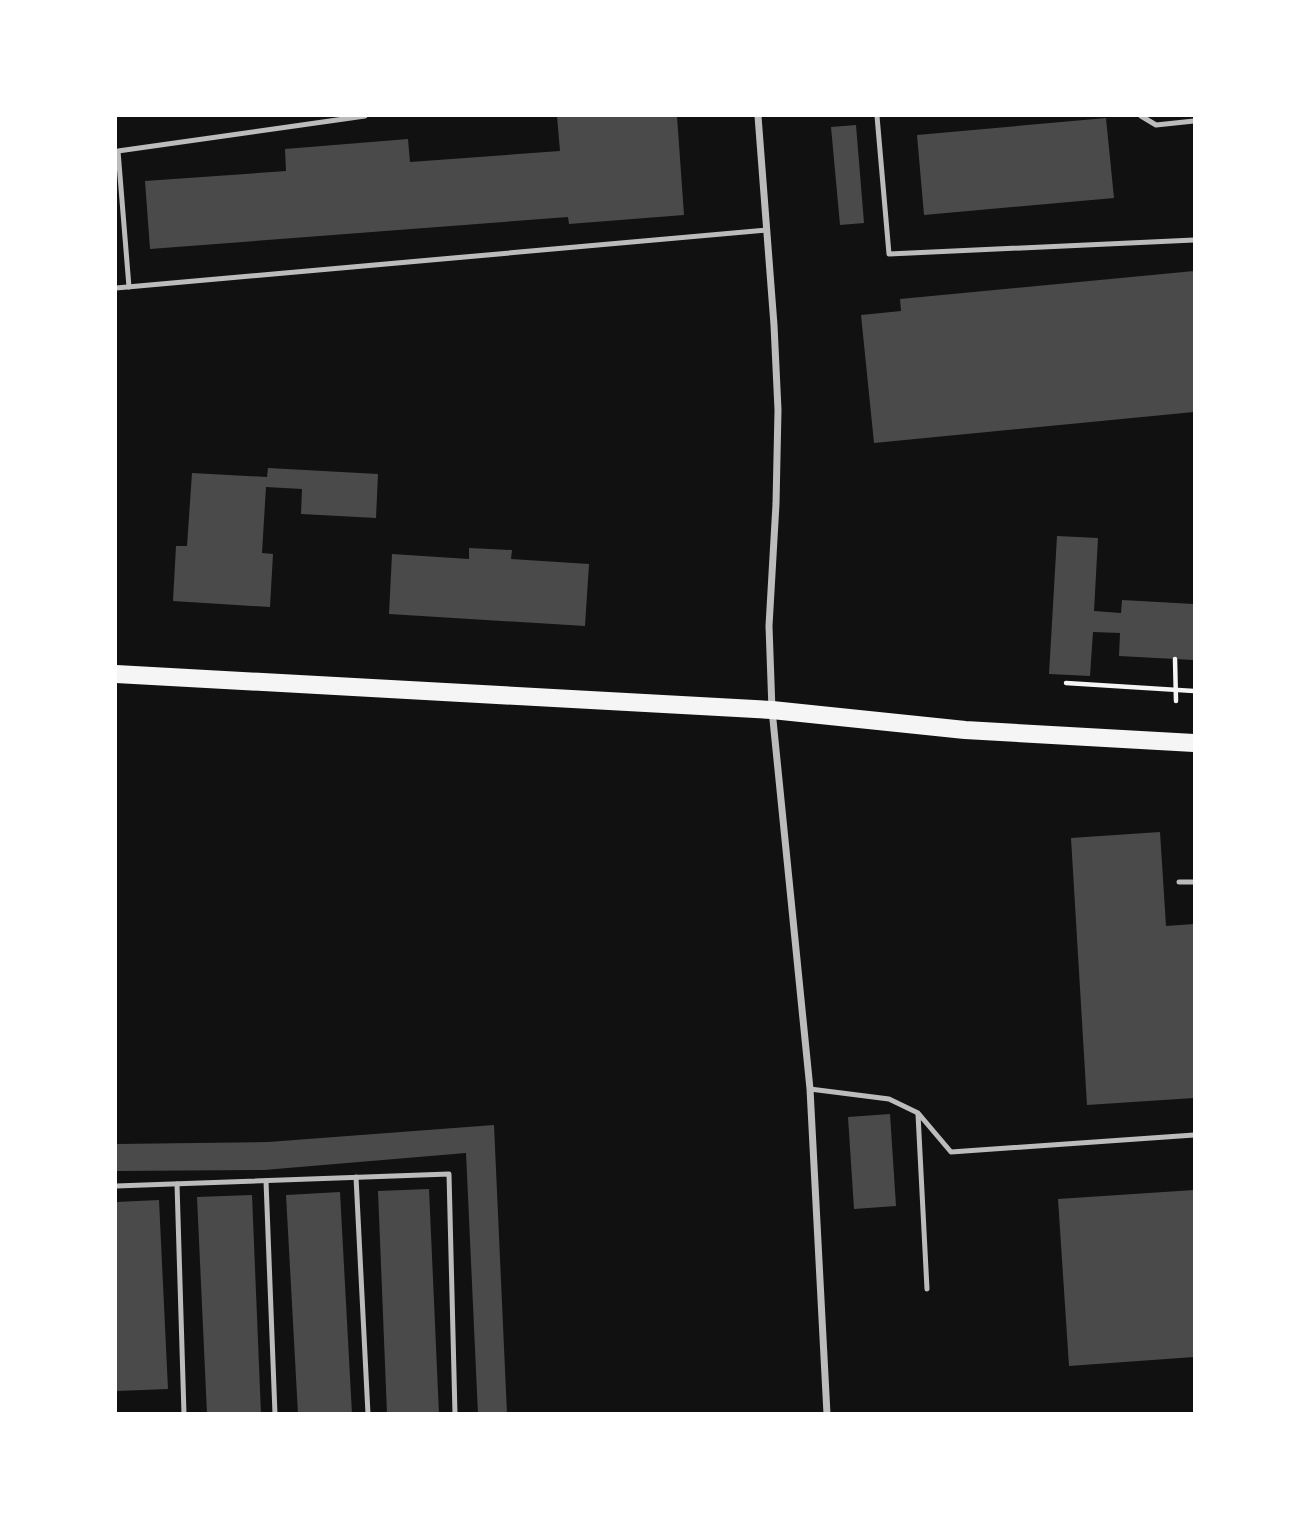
<svg xmlns="http://www.w3.org/2000/svg" width="1310" height="1529" font-family="'Sofia Sans Condensed',sans-serif">
<style>
.building{fill:#4a4a4a}
.lines{fill:none;stroke-linecap:round;stroke-linejoin:round}
.path{stroke:#f5f5f5;stroke-width:4.5}
.service{stroke:#bcbcbc;stroke-width:5}
.minor{stroke:#bcbcbc;stroke-width:7}
.primary{stroke:#f5f5f5;stroke-width:18}
</style>
<rect width="100%" height="100%" fill="#111"/>
<g class="building">
<polygon points="557,116 677,116 684,215 569,224 568,217 150,249 145,181 286,171 285,149 408,139 410,162 560,151"/>
<polygon points="1106,118 1114,198 924,215 917,135"/>
<polygon points="856,125 864,223 840,225 831,127"/>
<polygon points="1194,271 1194,412 874,443 861,315 901,311 900,299"/>
<polygon points="268,468 378,474 376,518 301,514 302,489 266,487 262,553 273,554 270,607 173,601 176,546 187,546 192,473 267,477"/>
<polygon points="1057,536 1098,538 1094,611 1121,613 1122,600 1194,604 1194,660 1119,656 1120,633 1093,632 1090,676 1049,674"/>
<polygon points="469,548 512,550 511,559 589,564 585,626 389,614 392,554 469,559"/>
<polygon points="1160,832 1166,926 1194,924 1194,1098 1087,1105 1071,838"/>
<polygon points="890,1114 896,1206 854,1209 848,1117"/>
<polygon points="494,1125 507,1414 478,1414 466,1153 264,1170 116,1171 116,1144 268,1142"/>
<polygon points="429,1189 439,1414 387,1414 378,1191"/>
<polygon points="1194,1190 1194,1357 1069,1366 1058,1199"/>
<polygon points="340,1192 352,1414 298,1414 286,1195"/>
<polygon points="252,1195 261,1414 207,1414 197,1197"/>
<polygon points="159,1200 168,1389 117,1391 116,1352 116,1202"/>
</g>
<g class="lines">
<g class="path">
<polyline points="1175,659 1176,701"/>
<polyline points="1066,683 1194,691"/>
</g>
<g class="service">
<polyline points="877,116 889,254 1194,240"/>
<polyline points="1141,116 1156,125 1194,121"/>
<polyline points="129,287 118,151 365,116"/>
<polyline points="116,288 767,230"/>
<polyline points="1179,882 1194,882"/>
<polyline points="810,1089 889,1099 918,1113 951,1152 1194,1135"/>
<polyline points="918,1114 927,1289"/>
<polyline points="356,1177 368,1414"/>
<polyline points="266,1181 275,1414"/>
<polyline points="177,1184 184,1414"/>
<polyline points="116,1186 449,1174 455,1414"/>
</g>
<polyline class="minor" points="758,116 774,325 778,410 776,504 769,626 772,710 810,1089 827,1414"/>
<polyline class="primary" points="116,674 772,710 965,730 1194,743"/>
</g>
<rect width="1310" height="1529" fill="none" stroke="#ffffff" stroke-width="234"/>
</svg>
